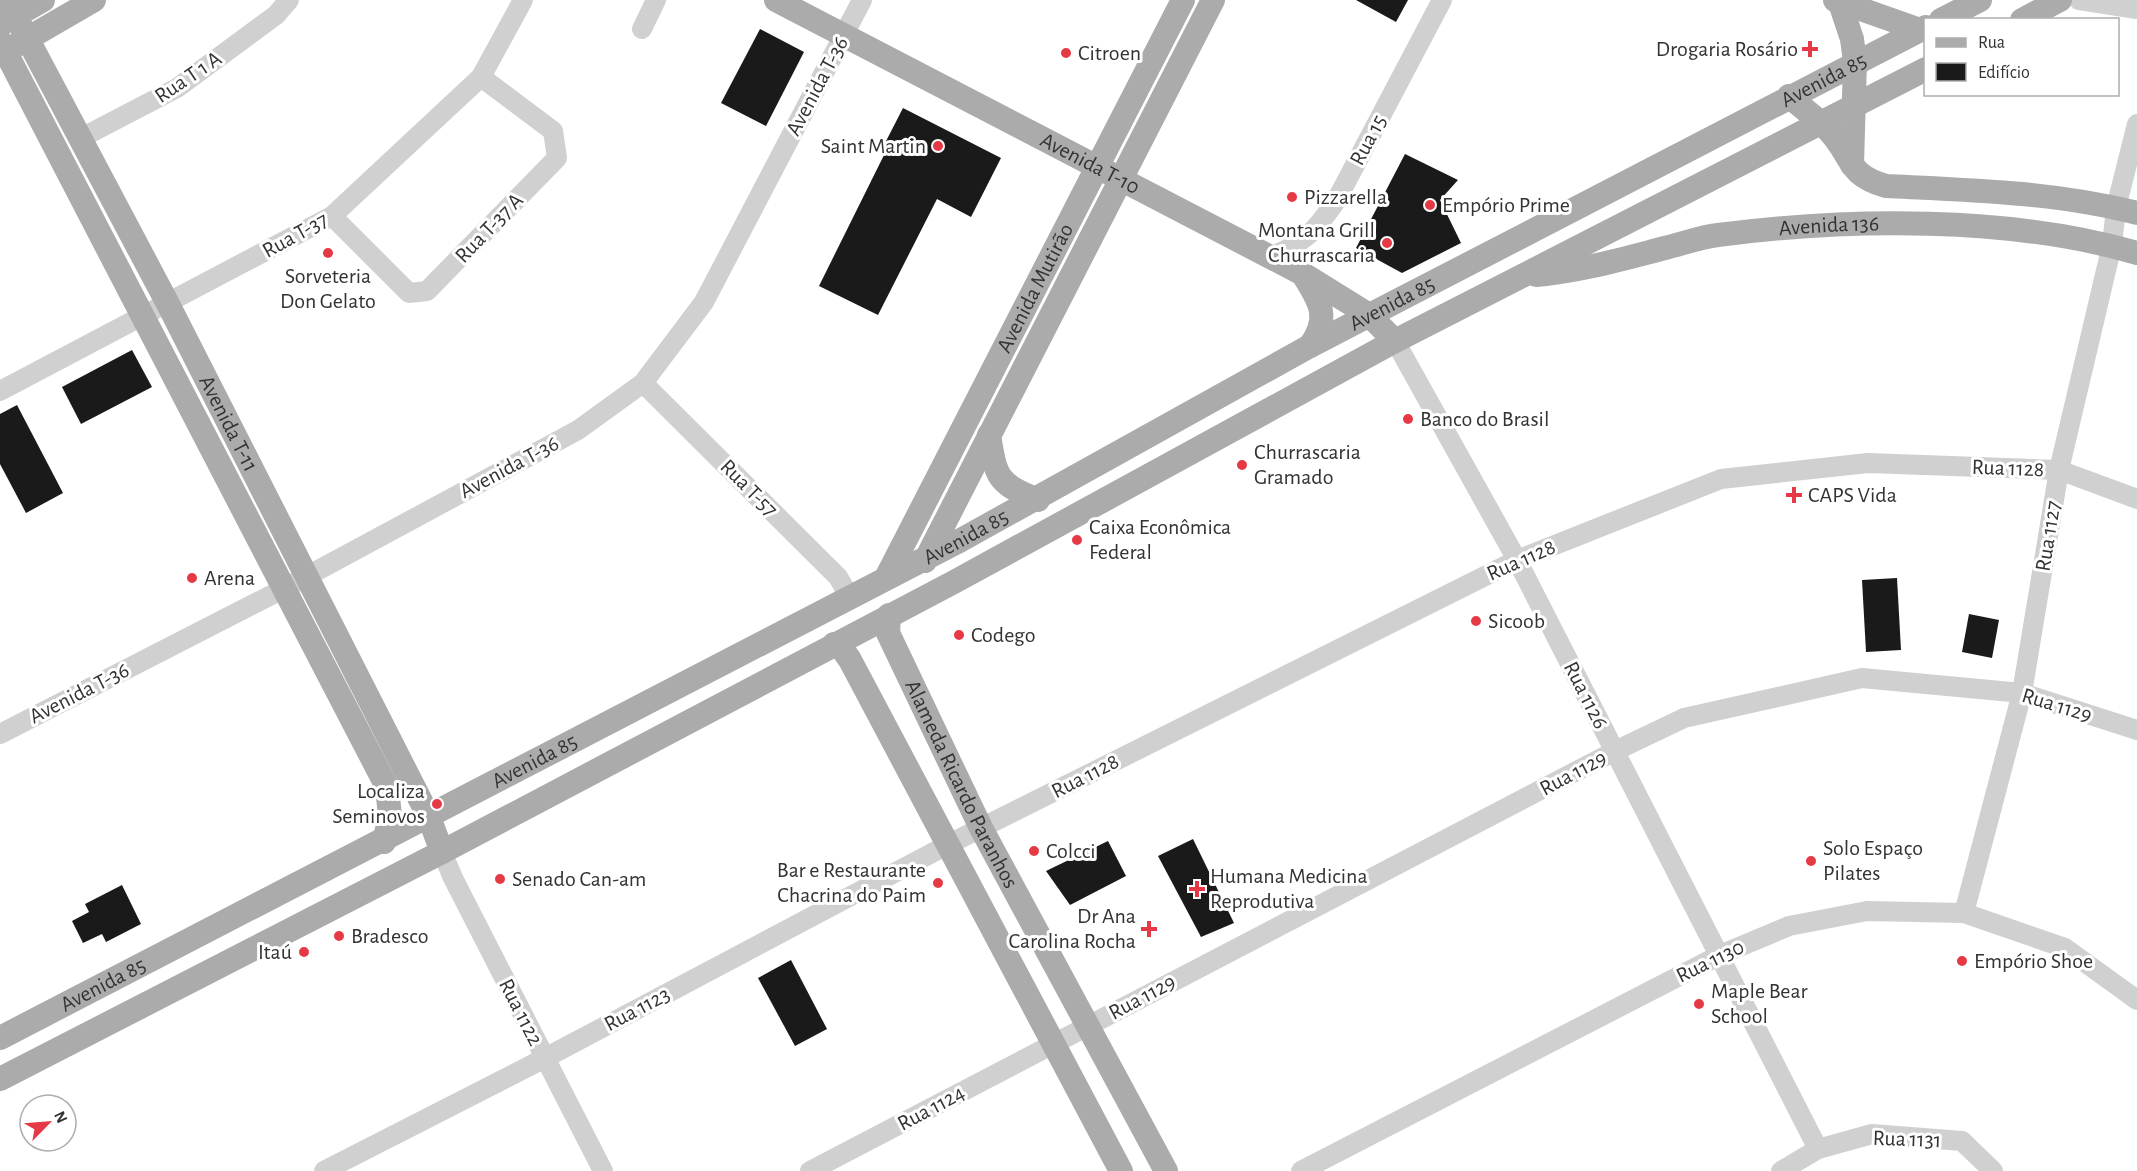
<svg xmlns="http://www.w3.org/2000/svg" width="2137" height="1171" font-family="'Alegreya Sans',sans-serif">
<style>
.building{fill:#1a1a1a}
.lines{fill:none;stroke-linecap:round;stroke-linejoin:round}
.minor{stroke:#d0d0d0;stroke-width:20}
.major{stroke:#ababab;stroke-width:24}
.poi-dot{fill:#e63946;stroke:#fff;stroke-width:2}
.labels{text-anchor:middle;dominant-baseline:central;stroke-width:6;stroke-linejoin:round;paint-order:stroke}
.poi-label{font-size:22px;fill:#333;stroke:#fff;text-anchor:start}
.street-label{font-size:22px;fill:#333;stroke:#fff}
</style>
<rect width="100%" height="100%" fill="#fff"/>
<g class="building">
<polygon points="1356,0 1408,0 1396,22"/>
<polygon points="760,29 804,52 766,126 721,103"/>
<polygon points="903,108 1001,158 971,217 937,199 878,315 819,286 888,147 884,145"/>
<polygon points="1405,154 1458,180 1440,200 1461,243 1402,273 1356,248"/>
<polygon points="132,350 152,387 81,424 62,387"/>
<polygon points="17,405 63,493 26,513 0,464 0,414"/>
<polygon points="1897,578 1901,650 1866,652 1862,580"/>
<polygon points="1969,614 1999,620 1992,658 1962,652"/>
<polygon points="1193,839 1234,923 1201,937 1158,856"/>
<polygon points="1108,841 1126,876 1070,905 1046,871"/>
<polygon points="122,885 141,924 106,942 102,934 83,943 72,921 89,912 85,904"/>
<polygon points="791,960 827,1029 795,1046 758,978"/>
</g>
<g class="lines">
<g class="minor">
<polyline points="2079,0 2137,9"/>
<polyline points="642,29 656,0"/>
<polyline points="79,139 177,88 276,15 289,0"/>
<polyline points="332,216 409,293 427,291 557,158 553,131 481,77"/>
<path d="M 1269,257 C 1304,244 1315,231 1336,201 L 1442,0"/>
<polyline points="1395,341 1517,560 1818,1149"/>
<polyline points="643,383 838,577 849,596"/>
<polyline points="0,391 332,216 481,77 523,0"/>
<polyline points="0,734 285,588 578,430 643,383 704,302 862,0"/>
<polyline points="442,852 453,878 603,1171"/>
<polyline points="1964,913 2022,693 2059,470 2112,245 2116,208 2137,124"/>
<polyline points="324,1171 545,1058 949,844 1517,560 1721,479 1868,463 2059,470 2137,499"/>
<polyline points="810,1171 1615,751 1684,718 1862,678 2022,693 2137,730"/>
<polyline points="1301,1171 1720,955 1789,926 1867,911 1964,913 2065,948 2137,1000"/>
<polyline points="1781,1171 1818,1149 1872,1134 1962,1141 1993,1171"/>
</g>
<g class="major">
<path id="s1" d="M 7,0 L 168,304 L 429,817 L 442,852"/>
<path id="s2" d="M 776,0 L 1303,274 L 1369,315 L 1395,341"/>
<polyline points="1835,0 1920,30"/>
<polyline points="1840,3 1852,39 1855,62 1852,165"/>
<polyline points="1941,20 1980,0"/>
<polyline points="2022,20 2060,0"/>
<polyline points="1,24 43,0"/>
<polyline points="0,41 387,787 390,816 384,842"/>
<polyline points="13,47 94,0"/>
<path d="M 1789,96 C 1802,108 1817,118 1828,130 C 1854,157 1845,174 1886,186 C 1969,190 2056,192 2137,213"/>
<path id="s3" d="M 1536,275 C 1580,271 1622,259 1665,248 C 1682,244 1700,237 1718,235 C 1848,218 2011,216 2137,253"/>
<path d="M 1304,276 C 1321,303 1330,318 1310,346"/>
<path d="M 989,435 C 996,478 997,483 1038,500"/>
<polyline points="925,561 1213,0"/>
<path id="s4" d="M 886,578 L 1183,0"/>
<path id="s5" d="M 889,615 L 888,633 L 981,828 L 1166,1171"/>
<polyline points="834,644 843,650 850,660 1121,1171"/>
<path id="s6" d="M 0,1038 L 961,540 L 1310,346 L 1926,27"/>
<polyline points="0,1079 442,852 954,582 1395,341 1926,69"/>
</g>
</g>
<g class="poi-dot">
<path d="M1807 40h6v6h6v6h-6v6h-6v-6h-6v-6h6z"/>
<circle cx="1066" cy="53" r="6"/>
<circle cx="938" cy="146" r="6"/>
<circle cx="1292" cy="197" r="6"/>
<circle cx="1430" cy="205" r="6"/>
<circle cx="1387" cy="243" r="6"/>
<circle cx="328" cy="253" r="6"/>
<circle cx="1408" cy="419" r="6"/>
<circle cx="1242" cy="465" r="6"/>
<path d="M1791 486h6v6h6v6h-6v6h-6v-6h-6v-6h6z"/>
<circle cx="1077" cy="540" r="6"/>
<circle cx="192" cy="578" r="6"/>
<circle cx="1476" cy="621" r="6"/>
<circle cx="959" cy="635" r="6"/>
<circle cx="437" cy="804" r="6"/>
<circle cx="1034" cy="851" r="6"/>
<circle cx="1811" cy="861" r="6"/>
<circle cx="500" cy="879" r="6"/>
<circle cx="938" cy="883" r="6"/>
<path d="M1194 880h6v6h6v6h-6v6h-6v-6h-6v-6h6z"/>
<path d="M1146 920h6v6h6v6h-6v6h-6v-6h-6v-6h6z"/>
<circle cx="339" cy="936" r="6"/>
<circle cx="304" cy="952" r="6"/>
<circle cx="1962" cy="961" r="6"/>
<circle cx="1699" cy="1004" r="6"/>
</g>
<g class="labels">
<g class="poi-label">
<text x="1798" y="49" text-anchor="end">Drogaria Rosário</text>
<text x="1078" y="53">Citroen</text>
<text x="926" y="146" text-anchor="end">Saint Martin</text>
<text x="1304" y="197">Pizzarella</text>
<text x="1442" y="205">Empório Prime</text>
<text x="1375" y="230" text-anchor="end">Montana Grill<tspan x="1375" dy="25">Churrascaria</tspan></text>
<text x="328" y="276" text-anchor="middle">Sorveteria<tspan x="328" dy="25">Don Gelato</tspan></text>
<text x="1420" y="419">Banco do Brasil</text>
<text x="1254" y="452">Churrascaria<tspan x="1254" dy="25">Gramado</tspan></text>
<text x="1808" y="495">CAPS Vida</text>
<text x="1089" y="527">Caixa Econômica<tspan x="1089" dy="25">Federal</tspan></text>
<text x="204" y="578">Arena</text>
<text x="1488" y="621">Sicoob</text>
<text x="971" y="635">Codego</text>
<text x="425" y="791" text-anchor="end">Localiza<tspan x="425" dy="25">Seminovos</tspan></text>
<text x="1823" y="848">Solo Espaço<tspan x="1823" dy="25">Pilates</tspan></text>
<text x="1046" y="851">Colcci</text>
<text x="926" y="870" text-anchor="end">Bar e Restaurante<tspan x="926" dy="25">Chacrina do Paim</tspan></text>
<text x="1210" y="876">Humana Medicina<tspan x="1210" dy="25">Reprodutiva</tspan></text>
<text x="512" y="879">Senado Can-am</text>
<text x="1136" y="916" text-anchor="end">Dr Ana<tspan x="1136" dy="25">Carolina Rocha</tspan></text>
<text x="351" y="936">Bradesco</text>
<text x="292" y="952" text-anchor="end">Itaú</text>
<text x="1974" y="961">Empório Shoe</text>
<text x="1711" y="991">Maple Bear<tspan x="1711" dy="25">School</tspan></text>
</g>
<g class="street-label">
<text transform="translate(188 77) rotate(-34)">Rua T 1 A</text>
<text stroke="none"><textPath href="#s6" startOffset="2060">Avenida 85</textPath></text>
<text transform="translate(817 86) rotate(-62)">Avenida T-36</text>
<text transform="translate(1368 140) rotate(-62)">Rua 15</text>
<text stroke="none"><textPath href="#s2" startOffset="354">Avenida T-10</textPath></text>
<text transform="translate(489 228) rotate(-46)">Rua T-37 A</text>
<text stroke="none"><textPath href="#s3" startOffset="298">Avenida 136</textPath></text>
<text transform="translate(295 235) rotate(-29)">Rua T-37</text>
<text stroke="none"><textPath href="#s4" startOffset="326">Avenida Mutirão</textPath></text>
<text stroke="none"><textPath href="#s6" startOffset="1574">Avenida 85</textPath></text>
<text stroke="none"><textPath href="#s1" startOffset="478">Avenida T-11</textPath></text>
<text transform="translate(509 467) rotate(-28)">Avenida T-36</text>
<text transform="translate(2008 468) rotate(2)">Rua 1128</text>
<text transform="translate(749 488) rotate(45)">Rua T-57</text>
<text transform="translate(2048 536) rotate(-81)">Rua 1127</text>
<text stroke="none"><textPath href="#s6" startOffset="1088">Avenida 85</textPath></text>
<text transform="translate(1521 560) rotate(-24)">Rua 1128</text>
<text transform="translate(79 693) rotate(-27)">Avenida T-36</text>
<text transform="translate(1586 695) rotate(63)">Rua 1126</text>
<text transform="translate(2057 705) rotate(17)">Rua 1129</text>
<text stroke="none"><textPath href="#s6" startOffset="602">Avenida 85</textPath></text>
<text transform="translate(1573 773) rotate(-28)">Rua 1129</text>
<text transform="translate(1085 776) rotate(-27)">Rua 1128</text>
<text stroke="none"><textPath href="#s5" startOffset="186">Alameda Ricardo Paranhos</textPath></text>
<text transform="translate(1710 961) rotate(-26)">Rua 1130</text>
<text stroke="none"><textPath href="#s6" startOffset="116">Avenida 85</textPath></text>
<text transform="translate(1142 997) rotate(-28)">Rua 1129</text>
<text transform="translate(637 1009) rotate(-28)">Rua 1123</text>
<text transform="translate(521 1012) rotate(63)">Rua 1122</text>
<text transform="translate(931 1108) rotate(-28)">Rua 1124</text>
<text transform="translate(1907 1139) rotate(2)">Rua 1131</text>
</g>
</g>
<rect x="1924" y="18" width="195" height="78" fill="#ffffff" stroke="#adadad" stroke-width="1.5"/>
<rect x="1936" y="38" width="30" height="9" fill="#ababab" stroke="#adadad" stroke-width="1.5"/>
<text x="1978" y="48" font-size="18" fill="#333333">Rua</text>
<rect x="1936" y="63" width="30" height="18" fill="#1a1a1a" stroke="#adadad" stroke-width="1.5"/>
<text x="1978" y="78" font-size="18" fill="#333333">Edifício</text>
<g transform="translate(48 1123) rotate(65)"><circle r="28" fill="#ffffff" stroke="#adadad" stroke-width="1.5"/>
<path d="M0-4.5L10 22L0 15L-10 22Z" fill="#e63946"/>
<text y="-9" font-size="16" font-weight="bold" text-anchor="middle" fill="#333333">N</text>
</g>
</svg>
